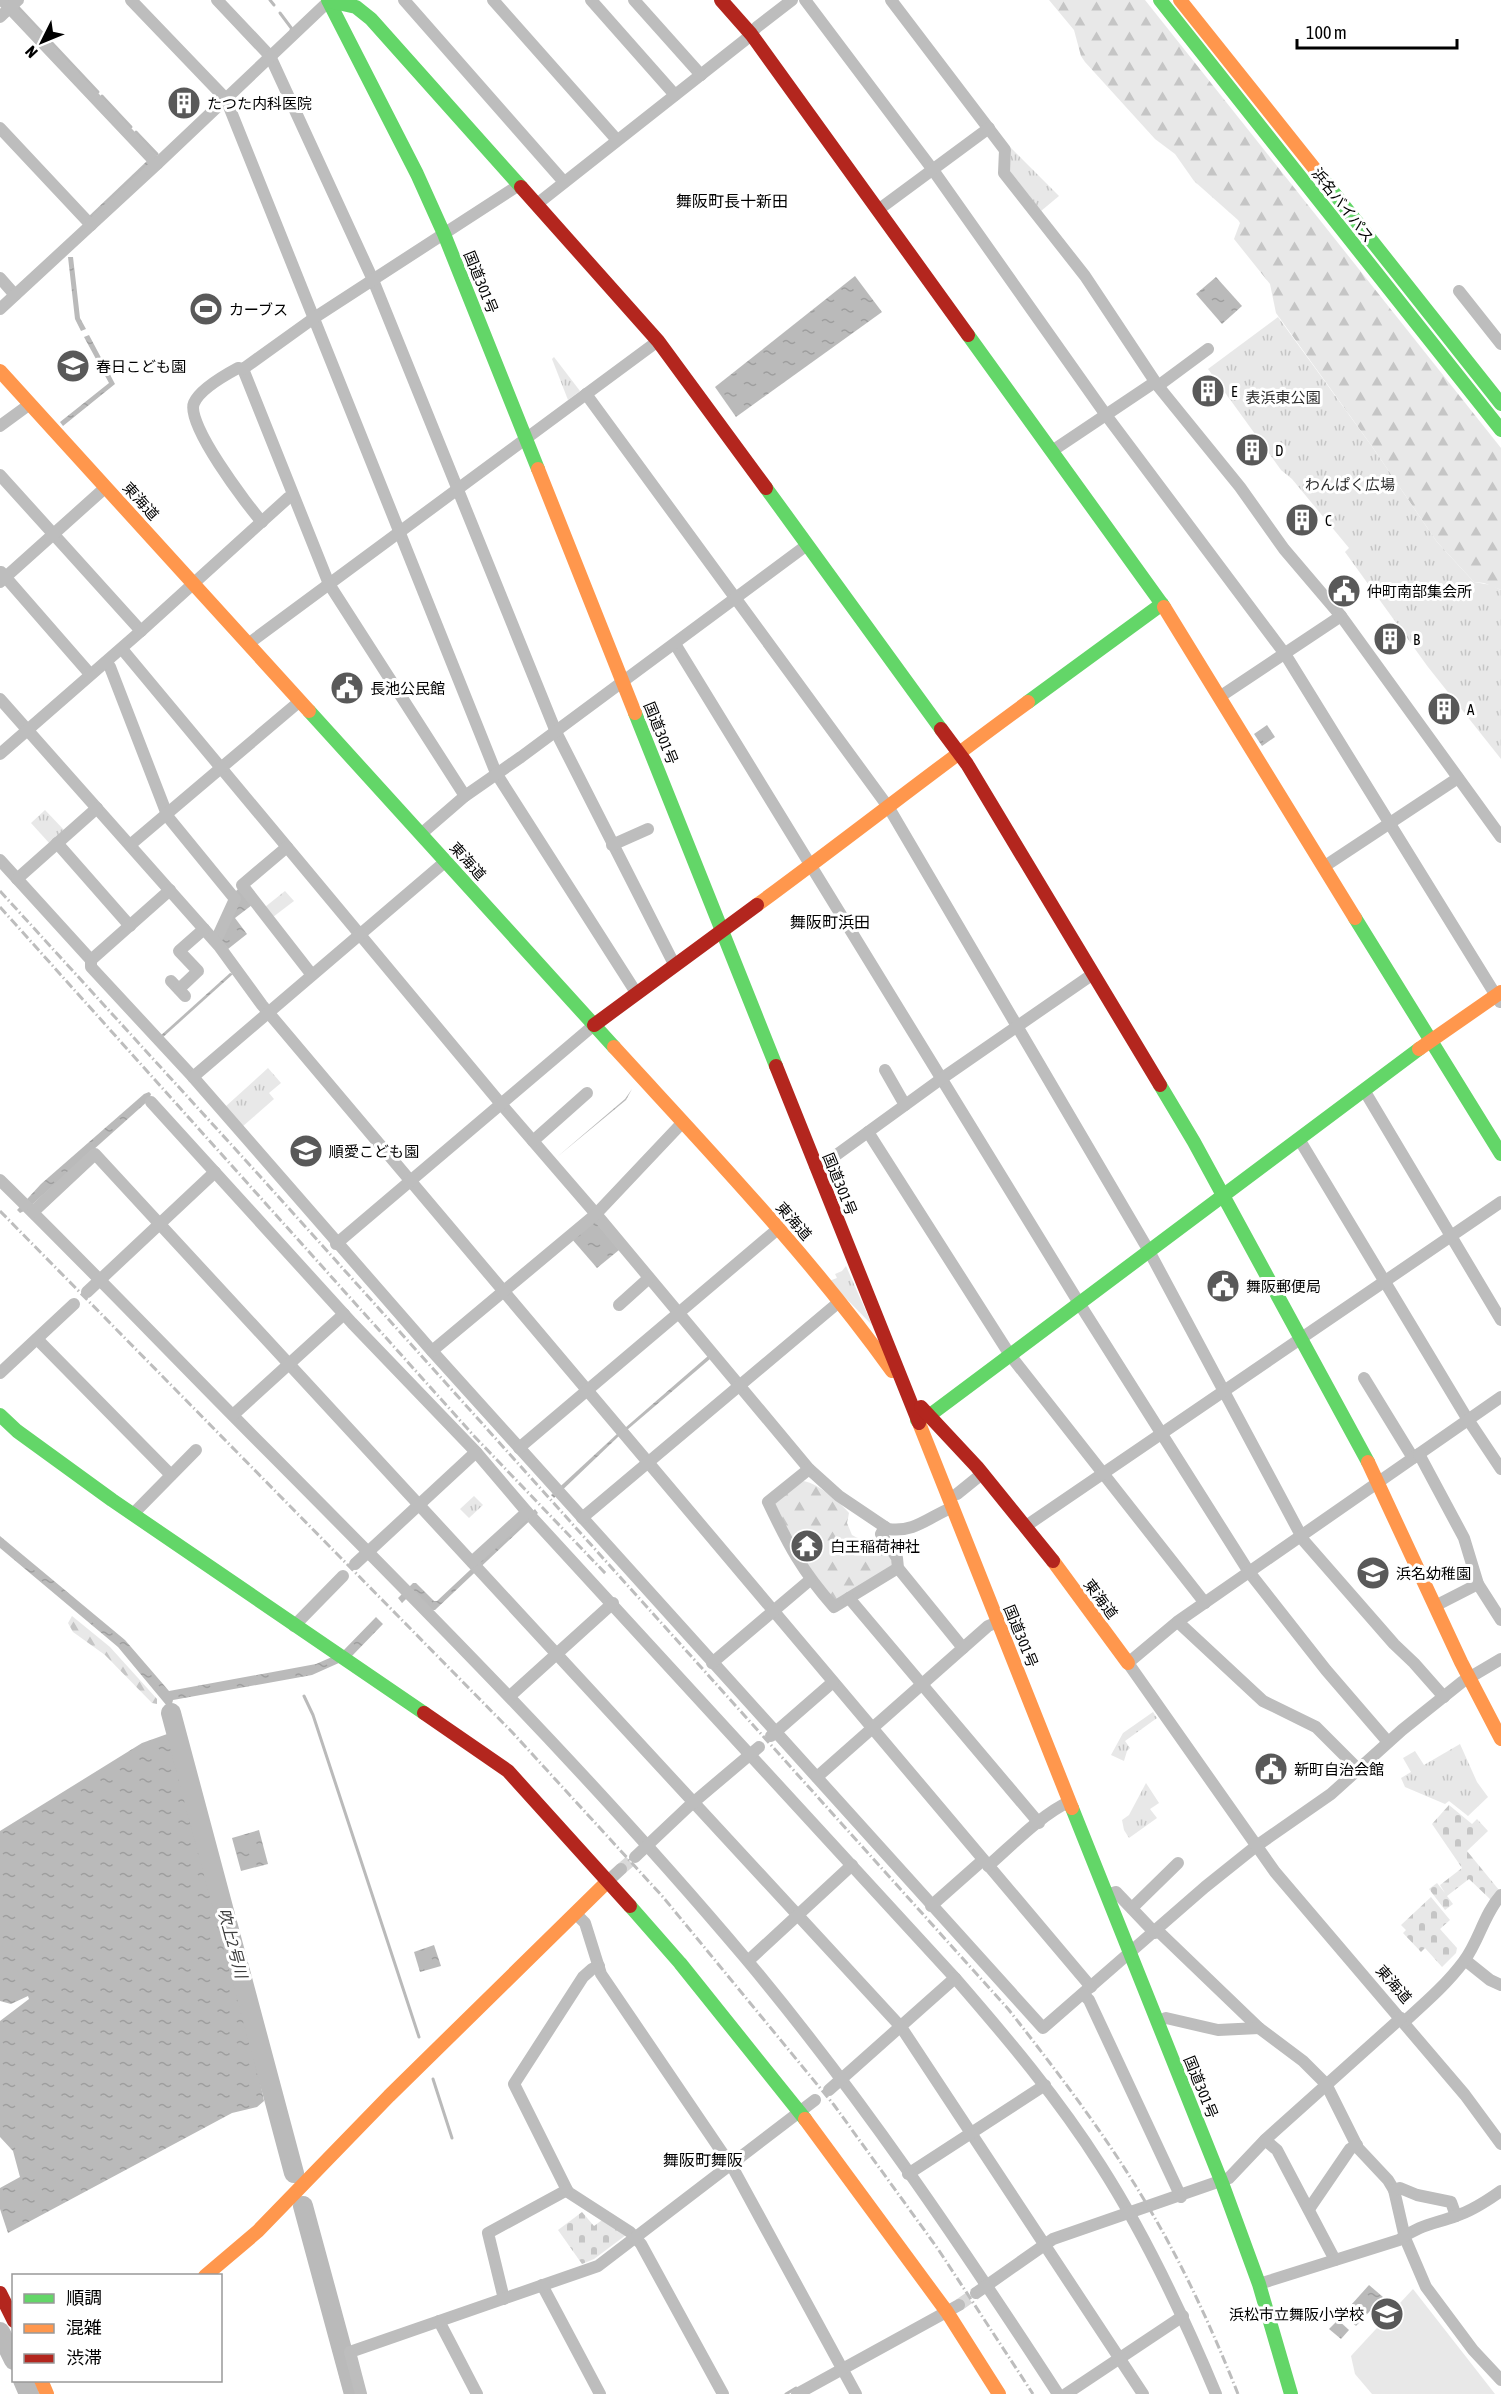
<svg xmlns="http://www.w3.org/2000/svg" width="1501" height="2394" font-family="'Asap Condensed','Noto Sans JP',sans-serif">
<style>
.grass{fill:#e8e8e8}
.forest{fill:url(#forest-firs)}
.cemetery{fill:url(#cemetery-stones)}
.park{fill:url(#park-tufts)}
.water{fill:url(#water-ripples)}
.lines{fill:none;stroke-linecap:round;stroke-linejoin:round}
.stream{stroke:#bababa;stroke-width:3}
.river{stroke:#bababa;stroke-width:20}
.street-tunnel{stroke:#d9d9d9;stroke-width:12;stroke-dasharray:12 6;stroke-linecap:butt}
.street{stroke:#bdbdbd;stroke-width:12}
.fast{stroke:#63d668;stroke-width:14}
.slow{stroke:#ff974d;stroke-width:14}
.jam{stroke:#b3261e;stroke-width:14}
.rail{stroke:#bdbdbd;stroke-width:3;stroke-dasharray:9 3 1.5 3;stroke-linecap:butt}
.labels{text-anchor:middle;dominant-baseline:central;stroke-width:6;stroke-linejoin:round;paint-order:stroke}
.poi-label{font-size:15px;fill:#000;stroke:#fff;text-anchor:start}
.street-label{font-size:15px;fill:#000;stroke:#fff}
.park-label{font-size:15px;fill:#2d2d2d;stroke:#fff}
.neighbourhood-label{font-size:16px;fill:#000;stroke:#fff}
.water-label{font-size:16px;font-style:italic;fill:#3e3e3e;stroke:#fff}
</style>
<defs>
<pattern id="forest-firs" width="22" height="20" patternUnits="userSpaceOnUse" patternTransform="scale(1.5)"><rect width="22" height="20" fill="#e8e8e8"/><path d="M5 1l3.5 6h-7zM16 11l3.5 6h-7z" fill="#c5c5c5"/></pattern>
<pattern id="cemetery-stones" width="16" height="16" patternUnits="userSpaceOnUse" patternTransform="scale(1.5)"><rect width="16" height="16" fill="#e8e8e8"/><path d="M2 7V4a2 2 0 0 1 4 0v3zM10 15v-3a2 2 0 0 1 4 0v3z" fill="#c5c5c5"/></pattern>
<pattern id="park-tufts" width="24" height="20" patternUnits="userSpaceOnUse" patternTransform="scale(1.5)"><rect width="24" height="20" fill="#e8e8e8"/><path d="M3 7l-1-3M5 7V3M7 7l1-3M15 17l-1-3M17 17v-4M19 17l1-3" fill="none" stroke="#c5c5c5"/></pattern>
<pattern id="water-ripples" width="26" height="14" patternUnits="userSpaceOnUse" patternTransform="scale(1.5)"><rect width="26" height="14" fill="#bababa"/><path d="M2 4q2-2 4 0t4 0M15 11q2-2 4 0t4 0" fill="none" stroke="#9e9e9e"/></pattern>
</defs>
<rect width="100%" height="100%" fill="#fff"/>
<polygon class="grass" points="1413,2289 1495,2394 1372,2394 1355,2374 1351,2356"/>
<g class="forest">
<polygon points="1049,0 1145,0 1501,448 1501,590 1484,583 1474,582 1437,542 1371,445 1276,313 1270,284 1234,239 1240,223 1238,220 1194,181 1175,154 1155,139 1085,62 1081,56 1074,30"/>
<path d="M 802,1481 C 815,1481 840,1502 849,1513 L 847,1523 L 852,1535 C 875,1548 879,1534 894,1564 L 842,1599 L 833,1600 L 812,1578 L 774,1504 Z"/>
<polygon points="72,1616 110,1647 157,1699 157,1704 152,1703 105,1655 73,1632 68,1623"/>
<polygon points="302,2222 306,2225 351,2394 344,2394 300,2227"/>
</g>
<g class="cemetery">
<polygon points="1449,1805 1472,1824 1477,1819 1488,1831 1467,1851 1499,1890 1491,1900 1469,1879 1447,1896 1453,1904 1445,1910 1429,1889 1437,1883 1445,1893 1440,1885 1462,1868 1432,1824"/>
<polygon points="1431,1897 1450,1920 1440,1929 1457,1948 1456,1953 1442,1967 1425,1948 1421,1952 1403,1933 1406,1930 1401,1925"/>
<polygon points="582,2212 594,2226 602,2220 626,2235 594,2259 582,2264 558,2230"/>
</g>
<g class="park">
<polygon points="1011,148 1059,196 1041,211 1010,171"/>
<polygon points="1278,317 1371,445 1437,542 1474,582 1491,585 1501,590 1501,759 1428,667 1345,552 1349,548 1292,479 1281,470 1208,369"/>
<polygon points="554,357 580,391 568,400 552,359"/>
<polygon points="45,810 65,831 50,844 31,823"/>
<polygon points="285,891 294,901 273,917 265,907"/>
<polygon points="268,1068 281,1083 269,1093 274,1099 242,1127 225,1107"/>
<polygon points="846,1266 872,1325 829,1281 837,1278 835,1274 842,1271"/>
<polygon points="474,1496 483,1505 469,1518 460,1509"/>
<polygon points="1153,1712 1157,1718 1125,1741 1130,1748 1127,1751 1124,1761 1111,1755 1123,1733"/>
<polygon points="1460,1744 1477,1782 1488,1797 1468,1816 1449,1801 1445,1804 1405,1787 1401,1778 1411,1772 1403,1758 1415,1751 1424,1765"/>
<polygon points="1146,1783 1159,1803 1150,1809 1157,1818 1129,1838 1124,1830 1122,1820 1129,1815"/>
</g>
<g class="water">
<polygon points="148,160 151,163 91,220 88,217"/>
<polygon points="68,257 73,257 80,318 86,329 81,331 75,319"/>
<polygon points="855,276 882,312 736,417 715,387"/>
<polygon points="1216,277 1242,306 1222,324 1196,294"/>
<polygon points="89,335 115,384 63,426 60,422 109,383 84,337"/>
<polygon points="1267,725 1275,737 1262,746 1254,734"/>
<polygon points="239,888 252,905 235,918 247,934 228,949 221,940 234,893"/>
<polygon points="230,973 233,974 161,1039 159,1037"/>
<polygon points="632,1089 626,1100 557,1157 625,1099"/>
<polygon points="149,1092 151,1094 149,1100 26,1210 20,1213 17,1210 41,1184 144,1094"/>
<polygon points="595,1221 619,1250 597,1268 571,1238"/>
<polygon points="708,1356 710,1359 627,1430 625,1428"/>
<polygon points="617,1434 619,1436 554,1498 551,1495"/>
<polygon points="535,1509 538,1513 435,1610 431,1610 413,1592 402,1603 398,1598 413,1583 416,1583 434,1601 437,1601"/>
<polygon points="0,1536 125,1640 169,1691 316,1664 341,1653 376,1617 383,1624 350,1658 312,1675 173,1700 172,1704 167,1706 118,1647 0,1548"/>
<polygon points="170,1733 242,2010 249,2028 264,2101 257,2107 232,2113 8,2233 0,2209 0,2188 20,2177 13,2151 0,2137 0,2021 29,1999 28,1996 11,2004 0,2001 0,1831 142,1743"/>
<polygon points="259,1830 268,1864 241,1871 232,1838"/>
<polygon points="434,1945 441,1966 420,1972 414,1952"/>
<polygon points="1369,2285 1383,2297 1356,2326 1343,2314"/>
<polygon points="1338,2320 1349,2330 1341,2339 1329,2329"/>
</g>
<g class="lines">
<g class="stream">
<polyline points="270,0 274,5"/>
<polyline points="18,7 48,39"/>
<polyline points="280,13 292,29 291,30"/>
<polyline points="52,43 98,92"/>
<polyline points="102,96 131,127"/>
<polyline points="136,132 157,154"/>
<polyline points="304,1696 313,1715 419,2037"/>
<polyline points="433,2079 452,2138"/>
<polyline points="786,2394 796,2388"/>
</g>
<g class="river">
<polyline points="171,1713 294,2173"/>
<polyline points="303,2206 354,2394"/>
<polyline points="0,2332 14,2360"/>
<polyline points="23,2380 29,2394"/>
</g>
<g class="street-tunnel">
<polyline points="621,1869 635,1857"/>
<polyline points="959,2305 976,2293"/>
</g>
<g class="street">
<polyline points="2,0 157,164"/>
<polyline points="131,0 226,99 496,773 637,994"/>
<polyline points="217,0 270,56 373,280 556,732 675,966"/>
<polyline points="404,0 564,182"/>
<polyline points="493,0 617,140"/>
<polyline points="591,0 675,95"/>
<polyline points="634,0 701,75"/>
<polyline points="805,0 933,170 1106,415 1285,654 1500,1002"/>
<polyline points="891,0 1005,150 1004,173 1085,276 1158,386 1240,487 1284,549 1341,616 1501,837"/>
<polyline points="0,17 18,0"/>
<polyline points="0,128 91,225"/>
<polyline points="537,204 745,40 757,27 792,0"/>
<polyline points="878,210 989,128"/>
<polyline points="0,278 15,295"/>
<polyline points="1459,291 1501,344"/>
<polyline points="0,309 157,164 329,1"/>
<polyline points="243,369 329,584 465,796"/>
<polyline points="1158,386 1208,349"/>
<polyline points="586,394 889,808 1149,1251 1304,1541 1394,1644 1414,1663 1444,1697"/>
<polyline points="0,426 30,404"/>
<polyline points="1052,451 1155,382"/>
<polyline points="0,475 141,631"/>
<path d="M 262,522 C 247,505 185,423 194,403 C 200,389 225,375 238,368 L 243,369 L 314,318 L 519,185"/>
<polyline points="1,572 90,674"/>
<polyline points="0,582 106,487"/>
<polyline points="248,644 658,341"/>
<polyline points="675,644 1079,1303 1249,1572 1326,1670 1388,1742"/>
<path d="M 122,649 L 501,1104 L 596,1214 L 809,1469 L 839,1496 L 888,1529 C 914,1533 929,1517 951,1508"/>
<polyline points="106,662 110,667 168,817 235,899 218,936 214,940"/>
<polyline points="1221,696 1341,616"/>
<polyline points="0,699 219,946 262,1005 1091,1987"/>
<polyline points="0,754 141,631 288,498 293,497"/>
<polyline points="421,834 465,796 521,757 807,545"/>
<polyline points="57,843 130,926"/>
<polyline points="130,845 300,701"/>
<polyline points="612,845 648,829"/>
<polyline points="287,847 242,885 312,975"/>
<polyline points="0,860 91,960 91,967 193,1077 432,1351 1043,2028 1205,1887 1255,1847 1331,1794 1402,1730 1462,1682 1501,1659"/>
<polyline points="1325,866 1458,778"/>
<polyline points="17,879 97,808"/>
<polyline points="91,960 170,890"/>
<polyline points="171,981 185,996"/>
<polyline points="179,989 198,971 179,951 204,929"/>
<polyline points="885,1070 905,1105"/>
<polyline points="193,1077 446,861"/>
<polyline points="1364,1090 1501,1320"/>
<path d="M 151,1102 L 352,1323 L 476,1452 L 527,1512 L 955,1978 C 1007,2038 1058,2098 1101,2166 C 1147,2238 1183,2315 1216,2394"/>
<polyline points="868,1132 1010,1355 1205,1603"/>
<polyline points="1299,1139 1465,1415 1501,1469"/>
<polyline points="533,1141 587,1093"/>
<polyline points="815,1166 828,1161 941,1079 1093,974"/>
<path d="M 0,1180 C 91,1269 178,1361 268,1451 C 432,1616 596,1781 746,1959 C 860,2095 961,2245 1058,2394"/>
<polyline points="33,1212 95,1154 901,2027 1143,2394"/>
<polyline points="336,1244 594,1025"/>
<polyline points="87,1292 215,1172"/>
<polyline points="619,1305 649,1278"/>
<polyline points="37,1339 171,1475"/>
<polyline points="432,1351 596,1214 683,1122"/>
<polyline points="0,1373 74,1304"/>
<polyline points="1364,1378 1413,1458"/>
<polyline points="1501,1397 1177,1622 1128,1663 1275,1872 1465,2095 1501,2144"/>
<polyline points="233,1415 344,1314"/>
<polyline points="519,1448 779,1228"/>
<polyline points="1419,1454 1464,1538 1478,1584 1501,1620"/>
<path d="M 809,1469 L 768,1502 C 789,1546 802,1571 834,1607 L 898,1568"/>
<polyline points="957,1494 983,1473"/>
<polyline points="133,1514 196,1450"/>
<polyline points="582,1518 839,1302"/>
<polyline points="1026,1526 1501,1202"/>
<polyline points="885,1527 881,1534 897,1558 898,1568 963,1648"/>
<polyline points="472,1562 527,1512"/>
<polyline points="355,1564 476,1452"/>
<polyline points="849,1598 1039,1823"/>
<polyline points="1435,1606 1478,1584"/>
<polyline points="1178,1622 1263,1701 1316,1727 1359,1770"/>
<polyline points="294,1626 343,1576"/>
<polyline points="712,1663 810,1580"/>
<polyline points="510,1696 613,1603"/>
<polyline points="771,1736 833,1682"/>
<polyline points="817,1777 988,1626 998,1622"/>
<polyline points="635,1857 688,1807 759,1747"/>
<path d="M 988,1866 C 1010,1847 1043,1813 1069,1802"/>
<polyline points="608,1881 621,1869"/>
<polyline points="1107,1895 1116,1892 1155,1933"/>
<polyline points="931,1906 983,1860"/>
<polyline points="1132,1908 1178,1863"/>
<polyline points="575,1913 585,1923 601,1974 734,2170 856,2394"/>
<polyline points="1157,1930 1259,2028 1303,2061 1326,2084 1358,2148 1388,2180 1394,2190 1405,2238 1426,2287 1473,2350 1501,2380"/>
<polyline points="1465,1960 1490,1980 1501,1985"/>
<polyline points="748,1961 852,1865"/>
<polyline points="599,1966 592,1969 583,1977 514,2084 568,2192 630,2232 641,2244 723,2394"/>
<polyline points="1083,1994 1089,2000 1181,2197"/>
<polyline points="1157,2022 1166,2018 1218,2030 1259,2028"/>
<path d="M 1404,2022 C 1425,2003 1447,1984 1464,1961 C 1479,1941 1484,1914 1501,1895"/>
<polyline points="829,2090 955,1978"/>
<polyline points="1265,2140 1277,2150 1335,2260"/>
<polyline points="908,2174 1045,2085"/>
<polyline points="1394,2190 1400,2188 1417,2195 1451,2202 1456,2216"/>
<polyline points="1309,2209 1350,2149 1357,2145"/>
<path d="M 1259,2284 L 1399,2240 C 1419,2225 1434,2224 1456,2216 C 1472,2211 1487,2201 1501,2191"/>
<polyline points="542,2285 600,2394"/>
<polyline points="976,2293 1053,2239 1229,2178 1266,2139 1401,2018"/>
<polyline points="504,2299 488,2233 567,2190"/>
<polyline points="439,2321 477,2394"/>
<polyline points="361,2394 350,2352 598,2266 815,2100"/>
<polyline points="797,2394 959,2305"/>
<polyline points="1066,2394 1183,2316"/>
</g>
<g class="fast">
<polyline points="328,0 417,174 444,234 538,469"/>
<polyline points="1160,0 1501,430"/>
<polyline points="329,1 356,7 371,19 521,187"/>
<polyline points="1322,178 1501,404"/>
<polyline points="968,335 1164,607"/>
<polyline points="766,488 941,729"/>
<polyline points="1028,702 1162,604"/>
<polyline points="309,711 614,1047"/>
<polyline points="635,713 776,1066"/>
<polyline points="1355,918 1501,1154"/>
<polyline points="1160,1085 1194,1142 1368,1462"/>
<polyline points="0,1415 17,1431 112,1500 424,1713"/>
<polyline points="917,1420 930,1415 1419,1049"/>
<polyline points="1072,1808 1222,2183 1259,2284 1291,2394"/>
<polyline points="630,1906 680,1963 805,2119"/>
</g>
<g class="slow">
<polyline points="1180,0 1322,178"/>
<polyline points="0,371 309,711"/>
<polyline points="538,469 635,713"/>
<polyline points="1164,607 1355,918"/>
<path d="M 757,905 C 848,838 936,769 1028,702"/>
<path d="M 614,1047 C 710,1152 809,1255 892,1371"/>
<polyline points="1419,1049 1501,992"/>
<polyline points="919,1423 1072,1808"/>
<polyline points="1368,1462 1461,1662 1501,1739"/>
<polyline points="1053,1561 1128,1663"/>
<polyline points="805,2119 947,2312 999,2394"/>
<polyline points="205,2276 258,2231 389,2096 608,1881"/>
<polyline points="41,2380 47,2394"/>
</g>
<g class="jam">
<polyline points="721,0 751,34 968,335"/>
<polyline points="521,187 658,341 766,488"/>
<polyline points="941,729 967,764 1160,1085"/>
<polyline points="594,1025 757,905"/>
<polyline points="776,1066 919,1423"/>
<polyline points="921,1407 977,1467 1053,1561"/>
<polyline points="424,1713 508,1771 630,1906"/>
<polyline points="0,2293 14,2321"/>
</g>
<g class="rail">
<path d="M 0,891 L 258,1174 L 1009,2010 C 1059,2074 1108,2138 1149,2208 C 1184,2267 1213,2331 1238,2394"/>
<polyline points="0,907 474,1436 606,1574"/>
<polyline points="0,1211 512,1732 663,1897 834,2105 938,2249 1033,2394"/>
</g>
</g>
<defs>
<symbol id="building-disc" viewBox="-11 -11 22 22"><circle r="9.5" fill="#595959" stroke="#fff"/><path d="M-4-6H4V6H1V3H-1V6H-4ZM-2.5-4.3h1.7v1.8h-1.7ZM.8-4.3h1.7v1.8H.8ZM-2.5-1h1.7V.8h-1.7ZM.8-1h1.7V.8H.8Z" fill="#fff"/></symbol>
<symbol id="stadium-disc" viewBox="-11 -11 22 22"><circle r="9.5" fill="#595959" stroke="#fff"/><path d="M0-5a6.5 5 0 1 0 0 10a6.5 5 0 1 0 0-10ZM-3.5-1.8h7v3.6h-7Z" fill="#fff"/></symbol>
<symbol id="school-disc" viewBox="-11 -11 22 22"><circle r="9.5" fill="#595959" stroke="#fff"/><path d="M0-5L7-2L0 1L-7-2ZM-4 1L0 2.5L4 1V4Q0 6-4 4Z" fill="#fff"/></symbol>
<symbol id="civic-disc" viewBox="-11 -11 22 22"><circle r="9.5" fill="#595959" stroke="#fff"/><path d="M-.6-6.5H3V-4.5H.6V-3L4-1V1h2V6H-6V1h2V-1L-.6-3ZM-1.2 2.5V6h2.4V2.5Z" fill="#fff"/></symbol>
<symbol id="temple-disc" viewBox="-11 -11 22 22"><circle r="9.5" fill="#595959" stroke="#fff"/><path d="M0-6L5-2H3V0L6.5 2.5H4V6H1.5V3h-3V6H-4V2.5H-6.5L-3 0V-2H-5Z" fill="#fff"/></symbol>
</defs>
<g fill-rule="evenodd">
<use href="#building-disc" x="165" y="84" width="38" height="38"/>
<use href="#stadium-disc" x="187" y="290" width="38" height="38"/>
<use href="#school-disc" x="54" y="347" width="38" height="38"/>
<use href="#building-disc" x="1189" y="372" width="38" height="38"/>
<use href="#building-disc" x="1233" y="431" width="38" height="38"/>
<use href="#building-disc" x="1283" y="501" width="38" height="38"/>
<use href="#civic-disc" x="1325" y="572" width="38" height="38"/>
<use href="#building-disc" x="1371" y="620" width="38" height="38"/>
<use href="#civic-disc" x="328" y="669" width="38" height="38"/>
<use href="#building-disc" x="1425" y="690" width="38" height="38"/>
<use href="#school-disc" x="287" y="1132" width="38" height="38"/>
<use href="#civic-disc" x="1204" y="1267" width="38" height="38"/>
<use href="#temple-disc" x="788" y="1527" width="38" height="38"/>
<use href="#school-disc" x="1354" y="1554" width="38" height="38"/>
<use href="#civic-disc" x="1252" y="1750" width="38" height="38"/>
<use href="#school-disc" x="1368" y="2295" width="38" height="38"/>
</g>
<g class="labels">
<g class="poi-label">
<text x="207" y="103">たつた内科医院</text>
<text x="229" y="309">カーブス</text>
<text x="96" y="366">春日こども園</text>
<text x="1231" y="391">E</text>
<text x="1275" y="450">D</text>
<text x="1325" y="520">C</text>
<text x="1367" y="591">仲町南部集会所</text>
<text x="1413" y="639">B</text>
<text x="370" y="688">長池公民館</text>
<text x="1467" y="709">A</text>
<text x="329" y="1151">順愛こども園</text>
<text x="1246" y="1286">舞阪郵便局</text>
<text x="830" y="1546">白王稲荷神社</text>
<text x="1396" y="1573">浜名幼稚園</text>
<text x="1294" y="1769">新町自治会館</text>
<text x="1364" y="2314" text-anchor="end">浜松市立舞阪小学校</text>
</g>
<g class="street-label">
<text transform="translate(1343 205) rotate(52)">浜名バイパス</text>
<text transform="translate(481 282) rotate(68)">国道301号</text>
<text transform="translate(141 501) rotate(48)">東海道</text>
<text transform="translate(661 733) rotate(68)">国道301号</text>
<text transform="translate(468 861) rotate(48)">東海道</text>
<text transform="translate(840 1184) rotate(68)">国道301号</text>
<text transform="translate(794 1221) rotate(49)">東海道</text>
<text transform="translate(1101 1599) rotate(53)">東海道</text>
<text transform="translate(1021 1636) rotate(68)">国道301号</text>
<text transform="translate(1394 1984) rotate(49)">東海道</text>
<text transform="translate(1201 2087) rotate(68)">国道301号</text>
</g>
<g class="park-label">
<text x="1283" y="397">表浜東公園</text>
<text x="1350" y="484">わんぱく広場</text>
</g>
<g class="neighbourhood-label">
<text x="732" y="201">舞阪町長十新田</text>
<text x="830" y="922">舞阪町浜田</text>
<text x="703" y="2160">舞阪町舞阪</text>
</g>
<g class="water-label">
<text transform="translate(233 1943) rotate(75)">吹上2号川</text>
</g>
</g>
<rect x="12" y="2274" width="210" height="108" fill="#ffffff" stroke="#999999" stroke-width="1.5"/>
<rect x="24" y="2294" width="30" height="9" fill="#63d668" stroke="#999999" stroke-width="1.5"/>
<text x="66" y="2304" font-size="18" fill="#000000">順調</text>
<rect x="24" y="2324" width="30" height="9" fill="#ff974d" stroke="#999999" stroke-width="1.5"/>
<text x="66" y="2334" font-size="18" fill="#000000">混雑</text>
<rect x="24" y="2354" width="30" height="9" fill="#b3261e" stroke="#999999" stroke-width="1.5"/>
<text x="66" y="2364" font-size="18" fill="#000000">渋滞</text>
<g transform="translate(42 42) rotate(227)" stroke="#ffffff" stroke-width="4.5" paint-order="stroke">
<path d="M0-4.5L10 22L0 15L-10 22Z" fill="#000000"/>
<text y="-9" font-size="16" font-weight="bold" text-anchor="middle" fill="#000000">N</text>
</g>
<path d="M1297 39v9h160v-9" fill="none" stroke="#000000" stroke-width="3"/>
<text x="1306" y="39" font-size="18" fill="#000000" stroke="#ffffff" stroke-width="4.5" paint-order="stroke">100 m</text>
</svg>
